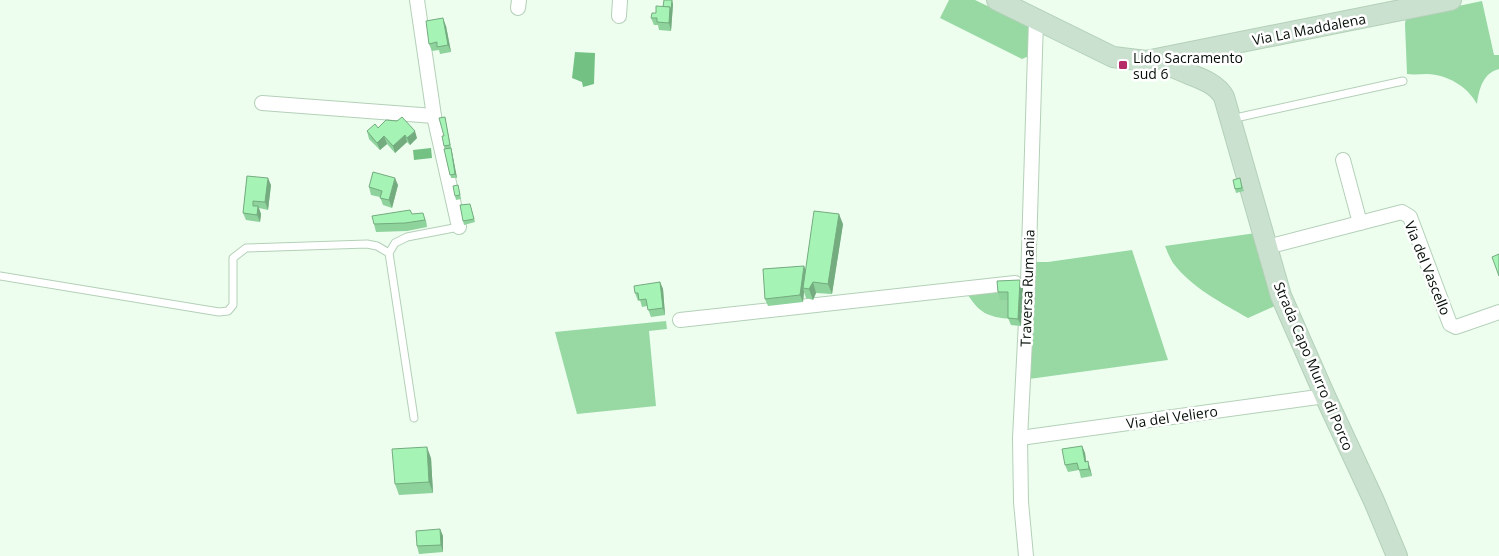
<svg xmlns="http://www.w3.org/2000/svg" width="1499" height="556" font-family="'Open Sans',sans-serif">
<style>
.green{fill:#97d8a3}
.water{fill:#74c184}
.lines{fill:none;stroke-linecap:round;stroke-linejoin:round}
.lane-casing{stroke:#b4d0b8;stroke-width:9}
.street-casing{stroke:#b4d0b8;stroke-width:16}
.secondary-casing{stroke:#b4d0b8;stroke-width:22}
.lane{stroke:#fff;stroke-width:7}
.street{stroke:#fff;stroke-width:14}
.secondary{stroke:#cae1d0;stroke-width:20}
.wall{fill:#8ed29c}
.shaded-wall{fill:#74ab7f}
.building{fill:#a5f4b5;stroke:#74ab7f}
.poi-dot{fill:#b52b67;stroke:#fff;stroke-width:2}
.labels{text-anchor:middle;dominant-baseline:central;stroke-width:5;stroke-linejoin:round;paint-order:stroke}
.street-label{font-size:14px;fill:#060f07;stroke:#fff}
.poi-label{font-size:14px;fill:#060f07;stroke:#fff;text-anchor:start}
</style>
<rect width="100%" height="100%" fill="#edfeef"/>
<g class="green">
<polygon points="949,0 975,0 1027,25 1030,30 1029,56 1022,59 940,18"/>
<path d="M 1482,1 L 1494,55 L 1499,55 L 1499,69 C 1483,73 1479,89 1477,104 C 1467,86 1448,75 1427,74 C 1420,74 1414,75 1407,74 L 1405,24 L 1406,17 Z"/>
<path d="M 1256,233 L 1277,305 L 1248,318 C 1222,303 1192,288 1173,263 C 1170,258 1167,251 1165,246 Z"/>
<polygon points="1132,250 1168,360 1029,379 1034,262 1048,262"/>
<path d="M 1000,289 L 1011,300 L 1011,319 C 987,317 979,313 966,292 Z"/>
<polygon points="666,321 667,329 649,331 656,406 577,414 555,332"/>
</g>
<g class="water">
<polygon points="575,52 595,53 594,84 583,87 582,82 572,78"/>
<polygon points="431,148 432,158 414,160 413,150"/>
</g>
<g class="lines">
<defs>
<g id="lane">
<polyline points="1231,119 1403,81"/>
<polyline points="389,253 395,243 407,237 459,227"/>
<polyline points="0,276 219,312 228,311 233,305 233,258 246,248 367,244 377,246 389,253 414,418"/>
</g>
<g id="street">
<polyline points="417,0 434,116 459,227"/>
<polyline points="518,8 519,0"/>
<polyline points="619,16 620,0"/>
<polyline points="262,103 434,116"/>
<polyline points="1343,160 1360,223"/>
<polyline points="1267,247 1402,212 1410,217 1450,324 1456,327 1499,312"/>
<polyline points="680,320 1015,283"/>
<polyline points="1020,438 1325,396"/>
<polyline points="1026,556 1021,502 1020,438 1028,282 1036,20"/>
</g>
<g id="secondary">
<polyline points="997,0 1113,57 1146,61 1451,0"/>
<path d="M 1168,57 L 1171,66 C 1189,76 1214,79 1224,97 L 1281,296 L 1325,396 L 1374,501 L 1397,556"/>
</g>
</defs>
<use href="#lane" class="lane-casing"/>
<use href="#street" class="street-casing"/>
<use href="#secondary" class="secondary-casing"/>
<use href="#lane" class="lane"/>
<use href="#street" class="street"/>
<use href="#secondary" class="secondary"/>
</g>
<g class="wall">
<polygon points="673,4 671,31 659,30 658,25 654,25 651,18 663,7"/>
<polygon points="446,26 451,52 440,54 439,50 432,51 429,44"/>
<polygon points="445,117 452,152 457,178 451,178 444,146"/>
<polygon points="378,128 417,138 410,145 407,142 395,153 387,144 380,150 369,139 367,131"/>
<polygon points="247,176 271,185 268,210 259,208 261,214 260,222 246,220 243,213"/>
<polygon points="1241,182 1244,191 1236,193 1235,189"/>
<polygon points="398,185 392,208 383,205 380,197 371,195 369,187"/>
<polygon points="459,189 461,199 456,200 455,196"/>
<polygon points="471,208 475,222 464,225 463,221"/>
<polygon points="412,214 426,220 427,227 407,231 376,232 374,224"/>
<polygon points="843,224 832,294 816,293 813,300 806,298 804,292 803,302 768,306 765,299 804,266 805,270"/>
<polygon points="1020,280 1023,288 1021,326 1011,325 1008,318 1008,300 1000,300 998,292"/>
<polygon points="660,282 663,289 665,315 651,317 647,306 642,307 640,300 638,301 635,293"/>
<polygon points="1082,446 1085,453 1086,461 1090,468 1092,476 1081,478 1079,470 1068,472 1065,465"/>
<polygon points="431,458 433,493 399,495 395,484"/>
<polygon points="440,529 443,536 443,552 419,554 417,546"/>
</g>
<g class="shaded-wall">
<polygon points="672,0 673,4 671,31 669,23 670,7"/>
<polygon points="443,18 446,26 451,52 448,45"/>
<polygon points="415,131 417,138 410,145 407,138"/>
<polygon points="405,135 407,142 395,153 393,146"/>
<polygon points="384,136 387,144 380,150 377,143"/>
<polygon points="451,148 452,152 457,178 455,174"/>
<polygon points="268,178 271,185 268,210 265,202"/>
<polygon points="395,178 398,185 392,208 389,200"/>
<polygon points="258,206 261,214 260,222 257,215"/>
<polygon points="839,214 843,224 832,294 828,284"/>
<polygon points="804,266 807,274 803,288 804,292 803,302 800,295"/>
<polygon points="1020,280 1023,288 1021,326 1018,319"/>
<polygon points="660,282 663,289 665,315 663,308"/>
<polygon points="813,282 816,293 813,300 809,289"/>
<polygon points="1082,446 1085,453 1087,469 1085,462"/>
<polygon points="427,447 431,458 433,493 429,482"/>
<polygon points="1088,461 1090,468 1092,476 1089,469"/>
<polygon points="440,529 443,536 443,552 441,545"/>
</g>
<g class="building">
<polygon points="664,0 672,0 671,11 670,7 663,7"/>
<polygon points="656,6 670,7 669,23 657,22 657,18 651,18 652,13 656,13"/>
<polygon points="443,18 448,45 437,47 437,42 429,44 426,21"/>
<polygon points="402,117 415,131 407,138 405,135 393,146 384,136 377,143 367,131 375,124 378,128 386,120 397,121"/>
<polygon points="445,117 450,145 444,146 442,136 444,136 439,118"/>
<polygon points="451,148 455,174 450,175 444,149"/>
<polygon points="373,172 395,178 389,200 380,198 382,191 369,187"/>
<polygon points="247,176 268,178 265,202 253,201 253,206 258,206 257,215 243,213"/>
<polygon points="1240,178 1242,188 1235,189 1233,180"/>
<polygon points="458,185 460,195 455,196 453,186"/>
<polygon points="470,204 474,219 463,221 460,205"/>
<polygon points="410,210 412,214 423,213 425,220 405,223 374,224 372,216"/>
<polygon points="814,211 839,214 828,284 813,282 809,289 803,288"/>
<polygon points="1499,254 1499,276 1492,257"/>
<polygon points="804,266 800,295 765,299 763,269"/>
<polygon points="1020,280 1018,319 1008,318 1008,292 998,292 997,281"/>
<polygon points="660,282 663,308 648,310 646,299 639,300 638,293 635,293 634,286"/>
<polygon points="1082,446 1085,462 1088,461 1089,469 1079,470 1077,463 1065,465 1062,449"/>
<polygon points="427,447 429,482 395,484 392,449"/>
<polygon points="440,529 441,545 417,546 416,531"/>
</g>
<rect class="poi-dot" x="1118" y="60" width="10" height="10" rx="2.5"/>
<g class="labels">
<g class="street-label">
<text transform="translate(1309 29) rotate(-11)">Via La Maddalena</text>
<text transform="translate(1428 268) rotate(68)">Via del Vascello</text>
<text transform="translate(1027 288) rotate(-88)">Traversa Rumania</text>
<text transform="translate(1314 366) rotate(67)">Strada Capo Murro di Porco</text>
<text transform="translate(1172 417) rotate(-8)">Via del Veliero</text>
</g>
<g class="poi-label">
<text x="1133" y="57">Lido Sacramento<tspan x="1133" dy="16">sud 6</tspan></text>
</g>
</g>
</svg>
